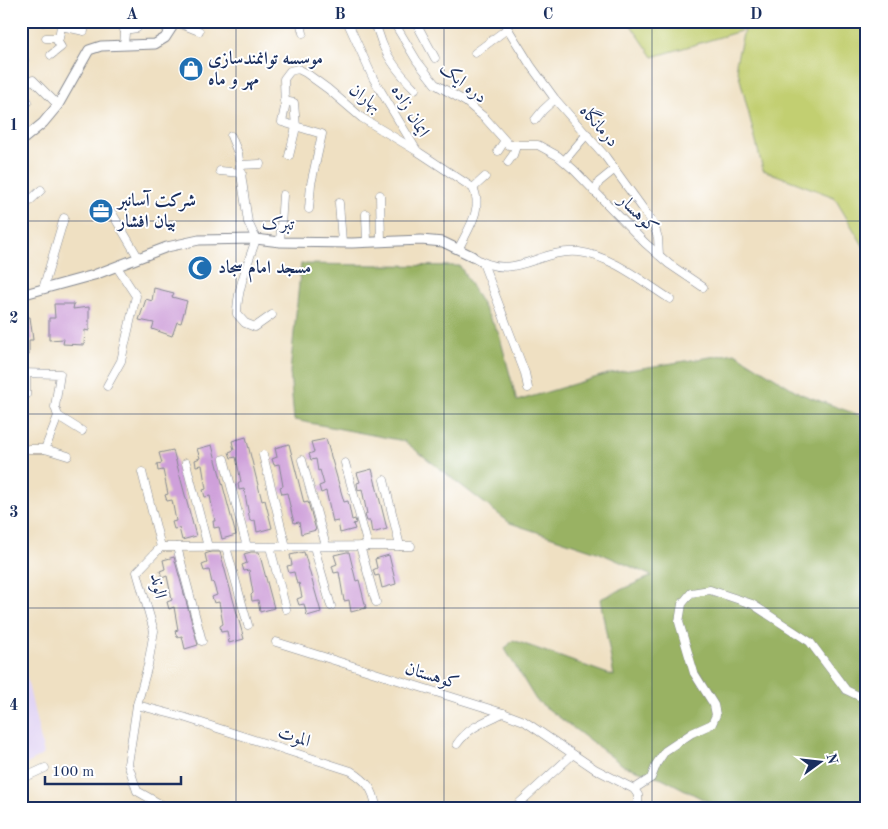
<svg xmlns="http://www.w3.org/2000/svg" width="888" height="829" font-family="'Old Standard TT',Amiri,serif">
<style>
.built{fill:#e1d4f4}
.green{fill:#c2cf71;stroke:#6e7f68}
.forest{fill:#99b263;stroke:#5a7060}
.building{fill:#cfa0da}
.lines{fill:none;stroke-linecap:round;stroke-linejoin:round}
.minor-casing{stroke:#858890;stroke-width:9}
.tertiary-casing{stroke:#858890;stroke-width:11}
.minor{stroke:#fff;stroke-width:8}
.tertiary{stroke:#fff;stroke-width:9}
.grid{fill:none;stroke:#1b2f5e;stroke-width:1;stroke-opacity:0.55}
.labels{text-anchor:middle;dominant-baseline:central;stroke-width:4;stroke-linejoin:round;paint-order:stroke}
.poi-label{font-size:18px;font-weight:bold;fill:#1b2f5e;stroke:#fff;text-anchor:start}
.street-label{font-size:18px;fill:#1b2f5e;stroke:#fff}
.neatline{fill:none;stroke:#1b2f5e;stroke-width:2}
.grid-label{font-size:16px;text-anchor:middle;font-weight:bold;fill:#1b2f5e}
</style>
<rect width="100%" height="100%" fill="#fff"/>
<filter id="ink" filterUnits="userSpaceOnUse"><feTurbulence type="fractalNoise" baseFrequency=".02" numOctaves="2"/><feDisplacementMap in="SourceGraphic" scale="10" xChannelSelector="R" yChannelSelector="G"/><feConvolveMatrix kernelMatrix="1 2 1 2 8 2 1 2 1" color-interpolation-filters="sRGB"/></filter>
<filter id="wash" filterUnits="userSpaceOnUse"><feTurbulence type="fractalNoise" baseFrequency=".0096" numOctaves="4" result="noise"/><feDisplacementMap in="SourceGraphic" scale="20" xChannelSelector="R" yChannelSelector="G"/><feGaussianBlur stdDeviation="1.12" result="paint"/><feColorMatrix in="noise" values="0 0 0 0 0 0 0 0 0 0 0 0 0 0 0 0 0 1.4 0 .05"/><feComposite in="paint" operator="in"/></filter>
<g filter="url(#wash)">
<rect width="100%" height="100%" fill="#efe0c2"/>
<polygon class="built" points="21,660 23,661 44,754 21,768"/>
<polygon class="green" points="628,21 867,21 867,252 834,197 763,170 736,63 744,30 653,57"/>
<polygon class="forest" points="301,264 460,266 499,334 517,401 611,373 735,353 801,394 867,418 867,808 720,808 662,778 624,766 536,700 505,649 513,640 614,676 600,599 652,576 600,553 510,523 404,441 294,420 290,372"/>
<g id="blocks">
<g class="building">
<polygon points="154,288 174,293 172,297 187,301 181,323 177,322 172,336 152,329 154,323 139,320 146,299 152,301"/>
<polygon points="54,304 74,304 73,309 89,307 89,331 85,330 84,345 63,344 64,339 49,340 49,318 55,318"/>
<polygon points="30,317 33,340 29,340 29,355 21,355 21,318"/>
<polygon points="246,437 262,501 265,500 272,528 257,532 255,520 250,521 244,489 239,490 238,484 241,482 236,457 231,458 229,452 234,450 232,441"/>
<polygon points="326,439 344,502 348,501 352,520 355,519 356,523 353,524 355,529 340,533 338,521 333,522 326,491 321,493 319,486 324,484 320,470 318,471 316,459 311,460 309,454 314,452 311,442"/>
<polygon points="289,444 304,503 308,502 316,530 301,534 299,522 294,523 287,493 282,494 280,487 283,486 279,464 274,465 272,459 277,457 275,448"/>
<polygon points="212,445 236,535 222,539 219,527 214,528 213,521 215,521 210,496 205,497 203,490 206,489 202,465 196,466 195,460 200,458 197,449"/>
<polygon points="173,450 196,536 182,540 179,528 174,529 172,522 176,521 172,500 167,501 165,495 168,494 163,470 158,471 157,464 162,463 159,453"/>
<polygon points="372,469 387,529 372,533 370,521 367,521 365,515 367,514 362,489 358,490 357,483 360,482 357,473"/>
<polygon points="211,552 220,552 244,639 229,643 227,631 221,632 220,626 223,624 219,602 214,603 212,597 217,595 213,582 212,583 209,570 204,571 202,565 207,563 205,554"/>
<polygon points="251,552 259,552 274,608 260,612 258,600 252,601 251,595 253,593 249,570 244,571 242,565 247,563 244,554"/>
<polygon points="304,552 321,612 307,616 304,604 299,605 297,599 302,597 299,583 297,584 294,572 289,573 287,566 292,565 290,555"/>
<polygon points="347,552 349,552 356,581 359,580 366,608 351,612 349,600 344,601 339,572 334,573 332,566 337,564 334,555"/>
<polygon points="389,555 396,584 382,588 379,575 375,576 373,570 377,568 375,559"/>
<polygon points="174,557 198,645 185,649 182,636 177,637 175,631 178,630 174,607 169,609 167,602 172,600 167,576 162,578 160,571 165,569 163,560"/>
</g>
</g>
</g>
<g filter="url(#ink)">
<use href="#blocks" fill-opacity="0" stroke="#858890" stroke-width="1"/>
<g class="lines">
<defs>
<g id="minor">
<polyline points="43,21 43,22"/>
<polyline points="300,21 303,33"/>
<path d="M 347,21 L 373,78 L 417,151 L 473,188 C 484,208 468,229 459,248"/>
<path d="M 373,21 C 378,29 379,35 382,43 C 389,61 402,76 415,89"/>
<polyline points="393,21 417,61 435,84 466,102 485,118 509,145 538,145 558,156 574,170 645,243 669,264 703,287"/>
<polyline points="415,21 435,58"/>
<polyline points="503,21 531,66 555,99 605,156 644,210 654,225 658,238 659,255"/>
<polyline points="176,22 199,31"/>
<polyline points="124,30 137,28"/>
<polyline points="46,38 59,38 61,26 84,31 82,21"/>
<polyline points="124,45 126,21"/>
<polyline points="475,53 507,29"/>
<polyline points="51,55 61,47 56,39"/>
<polyline points="21,61 24,60"/>
<polyline points="21,84 33,80 58,105"/>
<polyline points="21,94 28,102"/>
<polyline points="284,101 294,103 296,127 289,156"/>
<polyline points="535,120 543,110 555,99"/>
<path d="M 231,136 L 238,153 L 248,222 L 256,239 C 248,263 237,289 237,314 L 245,323 L 255,327 L 272,315"/>
<polyline points="498,151 504,142"/>
<polyline points="564,161 587,134"/>
<polyline points="508,162 513,155 516,146"/>
<polyline points="240,165 260,164"/>
<polyline points="220,171 242,173"/>
<polyline points="473,188 485,177"/>
<polyline points="594,192 599,182 615,169"/>
<polyline points="380,195 381,242"/>
<polyline points="339,203 342,242"/>
<polyline points="21,209 41,190"/>
<polyline points="309,209 311,184 322,134 282,122 285,107 284,79 290,71 298,69 306,73 328,89 362,118 417,151"/>
<polyline points="112,213 138,257"/>
<polyline points="366,214 367,242"/>
<polyline points="280,242 283,195"/>
<path d="M 472,256 C 514,284 537,248 579,252 C 612,256 643,282 670,299"/>
<polyline points="483,263 525,373 528,388"/>
<polyline points="43,289 64,218"/>
<polyline points="21,373 60,374 55,407 58,416 82,431"/>
<polyline points="107,386 121,361 136,296 117,267"/>
<polyline points="21,396 26,395 26,373"/>
<polyline points="29,449 45,449 68,456"/>
<polyline points="45,449 58,416"/>
<polyline points="263,455 286,547"/>
<polyline points="224,459 247,547"/>
<polyline points="302,460 326,546"/>
<polyline points="186,463 208,547"/>
<polyline points="345,463 368,546"/>
<polyline points="142,472 161,547"/>
<polyline points="384,480 400,546"/>
<polyline points="360,546 376,602"/>
<polyline points="177,547 202,641"/>
<polyline points="226,547 248,625"/>
<polyline points="270,547 286,609"/>
<polyline points="314,547 331,606"/>
<polyline points="276,642 503,713 524,721 595,769 634,789 638,795 638,808"/>
<path d="M 137,705 L 183,717 L 351,771 C 366,781 374,788 376,808"/>
<path d="M 457,744 C 469,727 484,722 503,713"/>
<polyline points="21,779 45,768"/>
<polyline points="634,789 651,778 657,763 665,751 692,733 712,724 716,715 714,705 694,673 679,622 682,604 691,593 710,590 752,604 810,642 846,690 867,700"/>
<polyline points="167,808 137,791 128,764 137,705 148,665 154,631 137,572 161,547 411,546"/>
<polyline points="514,808 572,755"/>
</g>
<g id="tertiary">
<polyline points="21,141 43,123 58,105 89,50 101,46 155,44 165,38 176,21"/>
<polyline points="21,295 94,275 167,247 199,240 256,239 280,242 352,243 421,240 443,242 472,256"/>
</g>
</defs>
<use href="#minor" class="minor-casing"/>
<use href="#tertiary" class="tertiary-casing"/>
<use href="#minor" class="minor"/>
<use href="#tertiary" class="tertiary"/>
</g>
</g>
<path class="grid" d="M 236,21 L 236,808M 444,21 L 444,808M 652,21 L 652,808M 21,221 L 867,221M 21,414 L 867,414M 21,608 L 867,608"/>
<defs>
<symbol id="shop-disc" viewBox="-11 -11 22 22"><circle r="9.5" fill="#1f6fb2" stroke="#fff"/><path d="M-5-2.5h2.3a2.7 3.5 0 0 1 5.4 0H5L5.5 6h-11ZM-1.5-2.5h3a1.5 2.3 0 0 0-3 0Z" fill="#fff"/></symbol>
<symbol id="office-disc" viewBox="-11 -11 22 22"><circle r="9.5" fill="#1f6fb2" stroke="#fff"/><path d="M-6-3h4V-5.5h4V-3h4V5H-6ZM-1-4.5V-3h2v-1.5ZM-6 0V1H6V0Z" fill="#fff"/></symbol>
<symbol id="mosque-disc" viewBox="-11 -11 22 22"><circle r="9.5" fill="#1f6fb2" stroke="#fff"/><path d="M3.5-4.9A6 6 0 1 0 3.5 4.9A5 5 0 1 1 3.5-4.9Z" fill="#fff"/></symbol>
</defs>
<g fill-rule="evenodd">
<use href="#shop-disc" x="177" y="55" width="28" height="28"/>
<use href="#office-disc" x="87" y="197" width="28" height="28"/>
<use href="#mosque-disc" x="186" y="254" width="28" height="28"/>
</g>
<g class="labels">
<g class="poi-label">
<text x="208" y="59">موسسه توانمندسازی<tspan x="208" dy="21">مهر و ماه</tspan></text>
<text x="118" y="201">شرکت آسانبر<tspan x="118" dy="21">بیان افشار</tspan></text>
<text x="218" y="268">مسجد امام سجاد</text>
</g>
<g class="street-label">
<text transform="translate(463 83) rotate(38)">دره ایک</text>
<text transform="translate(365 98) rotate(37)">بهاران</text>
<text transform="translate(410 111) rotate(59)">ایمان زاده</text>
<text transform="translate(599 126) rotate(49)">درمانگاه</text>
<text transform="translate(638 214) rotate(45)">کوهسار</text>
<text transform="translate(278 224) rotate(3)">تبرک</text>
<text transform="translate(158 586) rotate(79)">الوند</text>
<text transform="translate(432 676) rotate(17)">کوهستان</text>
<text transform="translate(294 737) rotate(18)">الموت</text>
</g>
</g>
<rect width="888" height="829" fill="none" stroke="#fff" stroke-width="55"/>
<g transform="translate(820 762) rotate(75)" stroke="#ffffff" stroke-width="4" paint-order="stroke">
<path d="M0-4L9 19L0 12L-9 19Z" fill="#1b2f5e"/>
<text y="-8" font-size="14" font-weight="bold" text-anchor="middle" fill="#1b2f5e">N</text>
</g>
<path d="M45 776v8h136v-8" fill="none" stroke="#1b2f5e" stroke-width="2.5"/>
<text x="52" y="776" font-size="15" fill="#1b2f5e" stroke="#ffffff" stroke-width="4" paint-order="stroke">100 m</text>
<rect x="28" y="28" width="832" height="774" class="neatline"/>
<g class="grid-label">
<text x="132" y="19">A</text>
<text x="340" y="19">B</text>
<text x="548" y="19">C</text>
<text x="756" y="19">D</text>
<text x="14" y="130">1</text>
<text x="14" y="323">2</text>
<text x="14" y="517">3</text>
<text x="14" y="710">4</text>
</g>
</svg>
